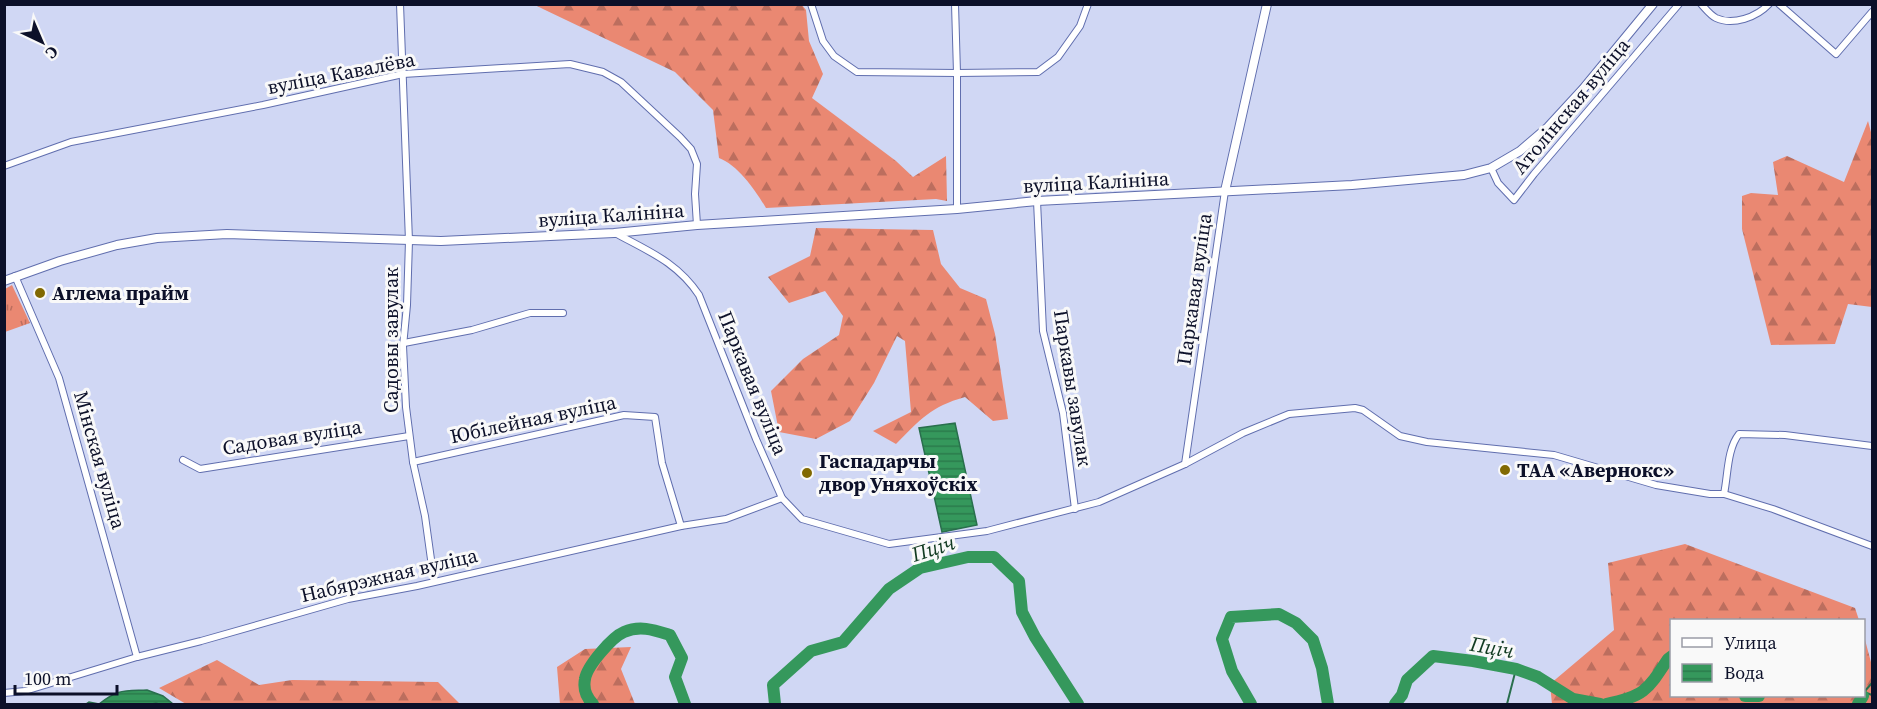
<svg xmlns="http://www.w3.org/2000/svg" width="1877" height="709" font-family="'Source Serif 4',serif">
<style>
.forest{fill:url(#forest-firs)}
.park{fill:url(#park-tufts)}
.water{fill:url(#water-rules);stroke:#296f4d;stroke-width:1.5}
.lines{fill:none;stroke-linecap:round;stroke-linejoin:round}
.stream{stroke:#296f4d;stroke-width:2}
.river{stroke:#35985c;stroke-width:12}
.minor-casing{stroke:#606eae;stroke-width:8}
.tertiary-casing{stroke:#606eae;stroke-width:10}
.minor{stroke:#fff;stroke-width:6}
.tertiary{stroke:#fff;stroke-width:8}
.poi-dot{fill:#816902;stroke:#f9f9f9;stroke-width:2}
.labels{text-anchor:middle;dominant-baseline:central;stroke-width:6;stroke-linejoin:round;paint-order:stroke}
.street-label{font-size:20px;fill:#0c1029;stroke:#f9f9f9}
.poi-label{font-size:20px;font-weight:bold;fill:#0c1029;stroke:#f9f9f9;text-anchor:start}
.water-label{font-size:21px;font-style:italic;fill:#123b22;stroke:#f9f9f9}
</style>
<defs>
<pattern id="forest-firs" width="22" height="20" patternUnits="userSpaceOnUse" patternTransform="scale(1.5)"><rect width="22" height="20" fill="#ea8872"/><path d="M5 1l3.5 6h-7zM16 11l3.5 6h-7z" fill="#bc6e5e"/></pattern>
<pattern id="park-tufts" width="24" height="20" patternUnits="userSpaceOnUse" patternTransform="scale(1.5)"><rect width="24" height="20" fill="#ea8872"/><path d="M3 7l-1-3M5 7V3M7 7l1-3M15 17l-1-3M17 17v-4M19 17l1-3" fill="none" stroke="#bc6e5e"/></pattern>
<pattern id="water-rules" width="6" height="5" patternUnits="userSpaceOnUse" patternTransform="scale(1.5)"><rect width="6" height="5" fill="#35985c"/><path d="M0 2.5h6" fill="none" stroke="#2b7b4c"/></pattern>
</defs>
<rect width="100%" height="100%" fill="#d0d7f4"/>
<g class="forest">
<path d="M 535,5 L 802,5 L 806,10 L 809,41 L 823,74 L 812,98 L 896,161 L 913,177 L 946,156 L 947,201 L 936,199 L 766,208 C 756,191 738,165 719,158 L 713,110 L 675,72 L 543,9 Z"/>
<polygon points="1868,121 1872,136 1872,307 1848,304 1835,344 1771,345 1742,229 1742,196 1751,193 1778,195 1773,162 1787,156 1844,182"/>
<path d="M 816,228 L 933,230 L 941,264 L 960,288 L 986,299 L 995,334 L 1008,419 L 993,421 L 965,397 C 930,407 921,419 896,444 L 873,431 L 911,412 L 905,341 L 897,336 L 874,383 L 850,421 L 816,439 L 779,432 L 771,391 L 803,359 L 839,335 L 843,316 L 825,291 L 789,303 L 768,277 L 810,256 Z"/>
<polygon points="1685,544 1855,608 1859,620 1672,620 1672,696 1864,696 1864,636 1872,666 1872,700 1871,704 1552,704 1550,684 1614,630 1608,563"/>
<polygon points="631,647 621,669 635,704 560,704 557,667 585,649"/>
<polygon points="217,660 259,685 292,680 438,682 460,704 186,704 159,688"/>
</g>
<polygon class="park" points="12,285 30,323 5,332 5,289"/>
<g class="water">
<polygon points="955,423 977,525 942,532 919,428"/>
<path d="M 147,690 L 163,696 L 173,704 L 159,704 L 156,703 L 152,704 L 86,704 L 89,702 L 99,704 C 118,689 123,691 147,690 Z"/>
</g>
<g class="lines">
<g class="stream">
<polyline points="1872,683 1864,692 1872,695"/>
<polyline points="1507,704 1516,669"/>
</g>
<g class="river">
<polyline points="1745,696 1759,696"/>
<path d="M 593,704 C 587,698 583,689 585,679 C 587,666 612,637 624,632 C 640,625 654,630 670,635 L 682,658 L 675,677 L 685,704"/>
<polyline points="775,704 773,685 811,651 843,642 889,589 920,568 968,557 994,557 1019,581 1022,612 1035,637 1078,704"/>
<polyline points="1251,704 1232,671 1222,639 1231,617 1279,614 1296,623 1313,640 1322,668 1328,704"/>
<polyline points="1395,704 1402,695 1407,680 1433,656 1473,661 1516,669 1538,677 1573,699 1600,704"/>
<path d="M 1606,704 C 1644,696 1647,691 1668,659 L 1672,656"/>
<polyline points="1858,704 1863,696"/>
</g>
<defs>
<g id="minor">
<polyline points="400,4 409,241 407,305 403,346 406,407 413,462 425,516 434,581"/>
<polyline points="811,4 823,41 834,56 857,72 957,73 1038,72 1058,57 1080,26 1088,4"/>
<polyline points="955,4 957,73 957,209"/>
<path d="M 1701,4 C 1705,8 1710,15 1716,18 C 1733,26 1757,17 1769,4"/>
<polyline points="1779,4 1836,54 1872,12"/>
<polyline points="4,166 71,142 263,105 403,74 570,64 603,72 621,82 680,137 691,149 697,164 695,194 697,225"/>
<polyline points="1491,168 1498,183 1514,200 1534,174 1679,4"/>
<polyline points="1037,201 1043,331 1063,413 1075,509"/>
<path d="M 615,233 C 648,251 677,262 699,295 L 756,439 L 782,498 L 802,519 L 889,544 L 987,531 L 1099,502 L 1185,464 L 1243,433 L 1289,414 L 1355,408 L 1363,410 L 1400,436 L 1427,442 L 1554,455 L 1656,485 L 1710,494 L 1724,494 L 1773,509 L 1872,546"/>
<polyline points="15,276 59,378 137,657"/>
<polyline points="404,343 472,330 530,313 563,313"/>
<polyline points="183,460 200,469 409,436"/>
<polyline points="413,462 624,415 655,417 662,463 681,526"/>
<polyline points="1185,464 1225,191"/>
<path d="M 1724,494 C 1728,475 1727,449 1739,434 L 1785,435 L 1872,446"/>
<polyline points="4,693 25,691 137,657 201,641 348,599 417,586 681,526 726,519 782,498"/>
</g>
<g id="tertiary">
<polyline points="1225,191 1267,4"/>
<polyline points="4,281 60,261 117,245 157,238 227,234 441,241 614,233 697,225 957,209 1037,201 1352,185 1464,175 1491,168 1520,151 1548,127 1583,89 1653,4"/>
</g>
</defs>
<use href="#minor" class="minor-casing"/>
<use href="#tertiary" class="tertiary-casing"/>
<use href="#minor" class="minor"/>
<use href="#tertiary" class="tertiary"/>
</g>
<g class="poi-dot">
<circle cx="40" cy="293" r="6"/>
<circle cx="1505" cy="470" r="6"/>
<circle cx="807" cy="473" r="6"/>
</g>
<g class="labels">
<g class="street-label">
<text transform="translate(341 73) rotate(-11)">вуліца Кавалёва</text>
<text transform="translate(1571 106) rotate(-50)">Атолінская вуліца</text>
<text transform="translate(1096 182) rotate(-3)">вуліца Калініна</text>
<text transform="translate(611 215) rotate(-4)">вуліца Калініна</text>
<text transform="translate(1194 289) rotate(-82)">Паркавая вуліца</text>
<text transform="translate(391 340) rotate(-90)">Садовы завулак</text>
<text transform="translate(753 383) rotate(68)">Паркавая вуліца</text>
<text transform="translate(1073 388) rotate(81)">Паркавы завулак</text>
<text transform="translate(533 419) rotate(-12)">Юбілейная вуліца</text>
<text transform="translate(292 437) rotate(-9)">Садовая вуліца</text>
<text transform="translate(100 460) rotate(74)">Мінская вуліца</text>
<text transform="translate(389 575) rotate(-13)">Набярэжная вуліца</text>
</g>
<g class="poi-label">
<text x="52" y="293">Аглема прайм</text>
<text x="819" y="461">Гаспадарчы<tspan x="819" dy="23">двор Уняхоўскіх</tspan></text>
<text x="1517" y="470">ТАА «Авернокс»</text>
</g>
<g class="water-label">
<text transform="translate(933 548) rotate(-18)">Пціч</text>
<text transform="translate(1492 647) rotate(10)">Пціч</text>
</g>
</g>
<rect width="1877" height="709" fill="none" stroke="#0c1029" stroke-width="12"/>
<rect x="1670" y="619" width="195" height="78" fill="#f9f9f9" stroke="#9a9ca6" stroke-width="1.5"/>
<rect x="1682" y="638" width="30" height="9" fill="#ffffff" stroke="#9a9ca6" stroke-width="1.5"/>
<text x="1724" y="649" font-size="18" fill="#0c1029">Улица</text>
<rect x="1682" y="664" width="30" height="18" fill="url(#water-rules)" stroke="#9a9ca6" stroke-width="1.5"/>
<text x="1724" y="679" font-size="18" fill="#0c1029">Вода</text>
<g transform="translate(42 42) rotate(136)" stroke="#f9f9f9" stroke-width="4.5" paint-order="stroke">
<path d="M0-4.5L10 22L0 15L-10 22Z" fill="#0c1029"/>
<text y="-9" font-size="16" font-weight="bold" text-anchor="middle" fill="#0c1029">С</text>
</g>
<path d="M15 685v9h102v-9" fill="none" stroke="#0c1029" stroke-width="3"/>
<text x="24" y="685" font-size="18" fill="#0c1029" stroke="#f9f9f9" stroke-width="4.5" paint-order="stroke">100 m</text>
</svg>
